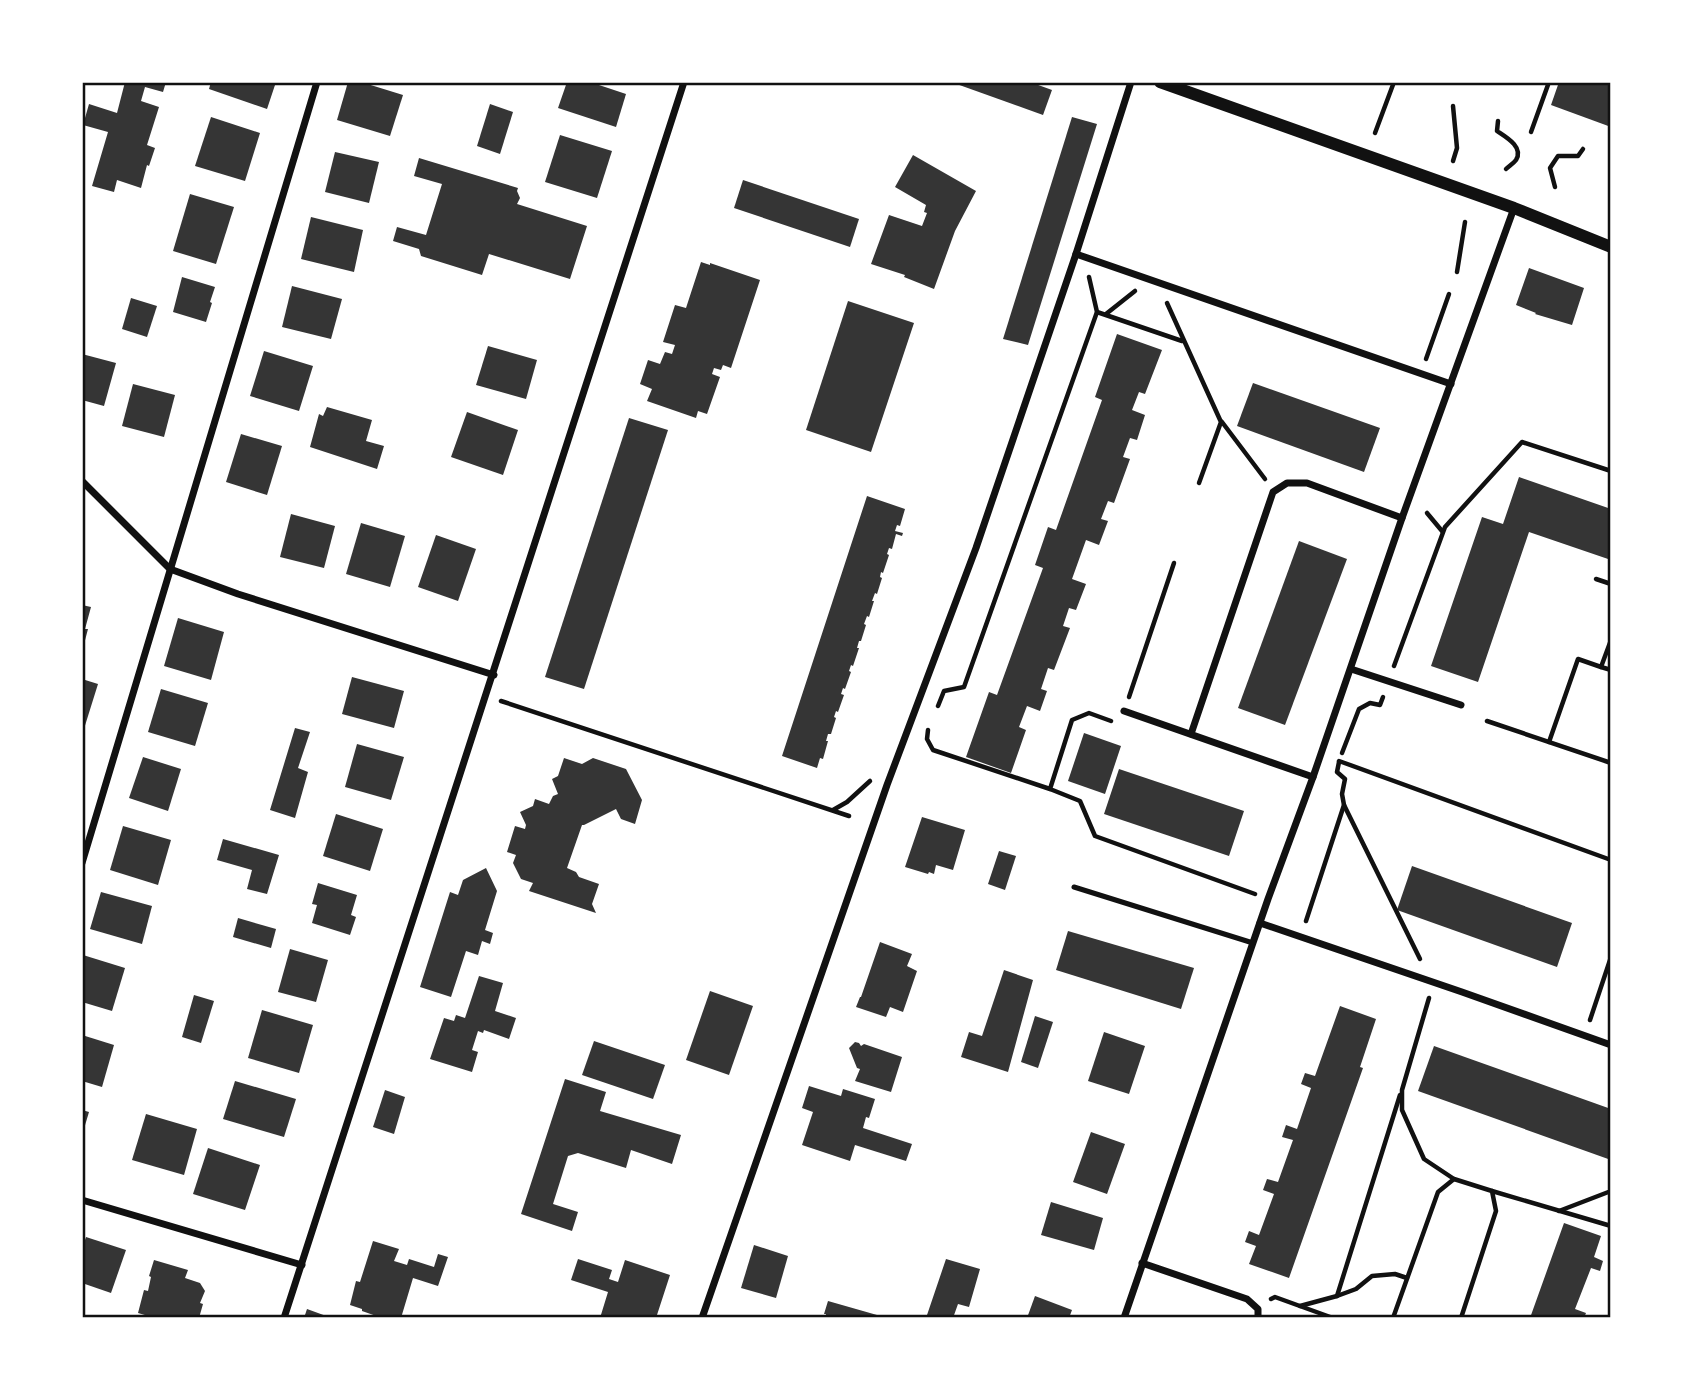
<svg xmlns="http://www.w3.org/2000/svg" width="1693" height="1400" font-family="'Noto Serif',serif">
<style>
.building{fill:#353535}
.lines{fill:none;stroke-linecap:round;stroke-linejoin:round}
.path{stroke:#111;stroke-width:4.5}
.service{stroke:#111;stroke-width:5}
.minor{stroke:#111;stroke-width:7}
.tertiary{stroke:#111;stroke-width:12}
.neatline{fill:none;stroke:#111;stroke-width:2.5}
</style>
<rect width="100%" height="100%" fill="#fff"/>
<g class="building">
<polygon points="125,82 166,82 163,92 145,87 141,101 159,107 147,145 155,148 149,166 147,165 141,188 117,180 114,192 92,186 108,132 83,125 89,104 117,113"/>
<polygon points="211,82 276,82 267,109 209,89"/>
<polygon points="348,82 361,82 403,95 390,136 337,120"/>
<polygon points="567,82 590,82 626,94 616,127 558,108"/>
<polygon points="951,82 1030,82 1052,90 1043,115"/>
<polygon points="1559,82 1611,82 1611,127 1551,105"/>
<polygon points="490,104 513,112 500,154 477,146"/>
<polygon points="211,117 260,133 245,181 195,166"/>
<polygon points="1072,117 1097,124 1028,345 1003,339"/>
<polygon points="560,135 612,151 597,198 545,182"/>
<polygon points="335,152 379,162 369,203 325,192"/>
<polygon points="913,155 976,191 955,231 934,289 904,277 905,275 871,264 889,215 922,226 927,213 924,212 926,205 895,187"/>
<polygon points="419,158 518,188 517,191 520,198 517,204 587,226 570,279 489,254 482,275 421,256 419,249 393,241 397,227 426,235 442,184 414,176"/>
<polygon points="743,180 859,219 850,247 734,208"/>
<polygon points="190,194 234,207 216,264 173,251"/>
<polygon points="311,217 363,230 354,272 301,259"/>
<polygon points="701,262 710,265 710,263 760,280 731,368 723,365 721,370 714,368 712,374 720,377 707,414 698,411 696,418 647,401 652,389 640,384 648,360 660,364 665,352 672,354 675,345 663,342 675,305 686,308"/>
<polygon points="1529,268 1584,288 1572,325 1535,314 1536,313 1516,305"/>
<polygon points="182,277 215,287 210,302 212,303 206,322 173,312"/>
<polygon points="292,286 342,299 331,339 282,327"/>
<polygon points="131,298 157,306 147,337 122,329"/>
<polygon points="848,301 914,323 871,452 806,430"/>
<polygon points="1117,334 1162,350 1145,394 1139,392 1132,410 1145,415 1137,440 1130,438 1123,457 1130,459 1114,503 1108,501 1101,519 1108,521 1099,545 1086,540 1072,579 1086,584 1076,610 1069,608 1063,626 1070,628 1054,670 1048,668 1041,689 1047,691 1040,711 1027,706 1019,727 1026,730 1011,773 966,757 989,692 997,695 1043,568 1035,565 1048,527 1056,530 1102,400 1095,397"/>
<polygon points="488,346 537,360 526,399 476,385"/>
<polygon points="264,351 313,366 299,411 250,396"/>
<polygon points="82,354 116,363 104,406 82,400"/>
<polygon points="1253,383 1380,428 1364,472 1237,426"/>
<polygon points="133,384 175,395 164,437 122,426"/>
<polygon points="327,407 372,420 366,441 384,446 377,469 310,447 319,414 323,416"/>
<polygon points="467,412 518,430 503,475 451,457"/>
<polygon points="629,418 668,430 584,689 545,677"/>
<polygon points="241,434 282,446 267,495 226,482"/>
<polygon points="1519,477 1611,509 1611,560 1529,532 1478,682 1431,666 1482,517 1503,524"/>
<polygon points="867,496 905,509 900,526 897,525 895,531 903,533 902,536 896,534 892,549 889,548 887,554 889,555 883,573 881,572 880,577 882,578 877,594 875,593 872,601 874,601 869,617 867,616 864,624 866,625 861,641 859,641 857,648 859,648 853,666 851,665 849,671 851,672 845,689 843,688 841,694 844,695 838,712 836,711 834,717 836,718 831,734 828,734 826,741 828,741 823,759 820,758 817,768 782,756"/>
<polygon points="291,514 335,526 324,568 280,557"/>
<polygon points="361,523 405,536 390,587 346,574"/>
<polygon points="436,535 476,549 458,601 418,587"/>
<polygon points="1299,541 1347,559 1285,725 1238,708"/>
<polygon points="82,605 91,607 85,629 88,629 83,648"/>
<polygon points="178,618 224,632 211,680 164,666"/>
<polygon points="352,677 404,691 394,728 342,714"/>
<polygon points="82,679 98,684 83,732 82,732"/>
<polygon points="161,689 208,703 195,746 148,732"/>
<polygon points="295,728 310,732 298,768 308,772 295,818 270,810"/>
<polygon points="1084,733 1121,746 1105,794 1068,781"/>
<polygon points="357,744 404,757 391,800 345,787"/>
<polygon points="143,757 181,769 168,811 129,798"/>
<polygon points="564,758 582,764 593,758 626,769 642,800 635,824 621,819 616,809 584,825 582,825 567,868 576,872 579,877 599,884 592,904 596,913 529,891 533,883 521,879 513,863 516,855 507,852 515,826 525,829 526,825 520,812 533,806 535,799 549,804 553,796 558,794 552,779 558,776"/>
<polygon points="1119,769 1244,811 1229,856 1104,814"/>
<polygon points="336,814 383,829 370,871 323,856"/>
<polygon points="922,817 965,830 953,870 936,865 934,874 929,872 928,874 905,867"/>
<polygon points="123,826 171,840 158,885 110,870"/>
<polygon points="223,839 279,855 267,894 247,889 252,870 217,860"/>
<polygon points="999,851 1016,856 1005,890 988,884"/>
<polygon points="1412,866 1572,923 1557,967 1397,910"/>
<polygon points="486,868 497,891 485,930 493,933 490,944 482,941 478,955 466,951 451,997 420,987 450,892 458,895 463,880"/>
<polygon points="318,883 357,895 351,915 356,917 350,935 312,923 317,905 312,904"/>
<polygon points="101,892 152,906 142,944 90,929"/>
<polygon points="238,918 276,929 271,948 233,937"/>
<polygon points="1068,931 1194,968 1181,1009 1056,970"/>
<polygon points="880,942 912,954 907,966 917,971 903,1012 890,1007 886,1017 856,1007 860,997 861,997"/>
<polygon points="290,949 328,960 316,1002 278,992"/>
<polygon points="83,955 125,968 112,1011 82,1002"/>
<polygon points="1004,970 1033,980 1008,1072 961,1057 969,1032 982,1036"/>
<polygon points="479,976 503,983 495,1011 516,1018 509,1039 484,1030 483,1033 478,1031 472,1050 478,1052 472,1072 430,1059 444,1018 454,1021 456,1015 465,1018"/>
<polygon points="710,991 753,1006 729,1075 686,1060"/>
<polygon points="194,995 214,1001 201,1043 182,1037"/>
<polygon points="1340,1006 1376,1019 1360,1067 1363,1068 1289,1278 1249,1264 1256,1246 1245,1242 1249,1231 1259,1235 1274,1194 1263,1190 1267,1179 1278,1182 1293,1140 1282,1137 1286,1125 1297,1129 1311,1088 1301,1084 1305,1073 1315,1076"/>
<polygon points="262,1010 313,1025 299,1073 248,1058"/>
<polygon points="1035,1016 1053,1022 1038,1068 1021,1062"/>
<polygon points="1104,1032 1145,1046 1129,1094 1088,1081"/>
<polygon points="82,1035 114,1045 102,1087 82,1081"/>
<polygon points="594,1041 665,1065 653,1099 582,1075"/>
<polygon points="855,1042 859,1043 861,1046 864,1044 902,1057 891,1092 855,1081 860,1069 857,1068 849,1048"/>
<polygon points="1434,1046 1611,1109 1611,1160 1418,1091"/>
<polygon points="565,1079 606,1092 600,1111 681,1135 672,1164 631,1150 626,1168 578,1153 568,1156 553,1204 578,1212 572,1231 521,1214"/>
<polygon points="235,1081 296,1099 284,1137 223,1119"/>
<polygon points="809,1086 841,1096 843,1089 875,1099 869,1118 866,1117 863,1128 912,1144 906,1161 855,1145 850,1161 802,1145 813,1112 802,1108"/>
<polygon points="385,1090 405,1097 394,1134 373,1127"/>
<polygon points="82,1110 89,1112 83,1132 82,1132"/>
<polygon points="146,1114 197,1129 184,1175 132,1160"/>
<polygon points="1091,1132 1125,1144 1107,1194 1073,1182"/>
<polygon points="208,1148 260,1165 245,1210 193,1194"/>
<polygon points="1051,1202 1103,1218 1094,1250 1041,1235"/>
<polygon points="1564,1223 1601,1236 1594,1257 1603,1261 1600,1271 1591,1268 1575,1309 1586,1313 1584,1318 1530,1318"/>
<polygon points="86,1237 126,1250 111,1293 82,1283 82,1249"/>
<polygon points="373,1241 399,1249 394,1261 407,1265 409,1259 434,1267 438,1254 448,1257 438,1286 413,1278 401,1318 382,1318 362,1311 362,1309 350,1305 356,1281 360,1282"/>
<polygon points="754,1245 788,1256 776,1298 741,1288"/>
<polygon points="578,1259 612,1270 609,1279 618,1282 625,1260 670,1275 656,1318 600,1318 608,1292 571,1280"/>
<polygon points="946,1259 980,1269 969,1307 958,1304 953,1318 926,1318"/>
<polygon points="154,1260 188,1270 185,1278 200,1283 205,1291 200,1303 203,1304 199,1318 155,1318 138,1313 144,1290 148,1291 151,1277 149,1276"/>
<polygon points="1035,1296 1072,1310 1069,1318 1027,1318"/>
<polygon points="828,1301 877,1315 876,1318 825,1318 826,1314 824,1314"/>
<polygon points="307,1309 329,1317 329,1318 304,1318"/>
</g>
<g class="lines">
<g class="path">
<path d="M 1498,121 L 1497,131 C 1506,137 1524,147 1516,160 C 1513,164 1509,166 1506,169"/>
<polyline points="1531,132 1549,82"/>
<polyline points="1375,133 1394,82"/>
<polyline points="1453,161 1457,148 1453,106"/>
<polyline points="1555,187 1550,168 1558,156 1578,156 1583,149"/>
<polyline points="1457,272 1465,222"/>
<polyline points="1167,303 1221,422 1199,483"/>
<polyline points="1097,312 1182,341"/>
<polyline points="1106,314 1135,291"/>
<polyline points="1426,359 1449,294"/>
<polyline points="1222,422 1265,479"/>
<polyline points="1427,513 1442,531"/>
<polyline points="1596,579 1611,584"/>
<polyline points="1394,666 1445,527 1522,442 1611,471"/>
<polyline points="1601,667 1611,670"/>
<polyline points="1129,697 1174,563"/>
<polyline points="501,701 849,816"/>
<polyline points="938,706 944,691 964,687 1097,312 1089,277"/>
<polyline points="1111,721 1089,713 1072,720 1050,789 1080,801 1095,836 1255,894"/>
<polyline points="1487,721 1611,763"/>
<polyline points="928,730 927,739 933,750 1050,789"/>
<polyline points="1549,742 1578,659 1601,667 1611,640"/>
<polyline points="1342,753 1359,709 1370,703 1380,705 1383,697"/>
<polyline points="1339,761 1611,860"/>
<polyline points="1344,805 1420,959"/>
<polyline points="833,810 847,802 870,781"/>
<polyline points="1306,921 1344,805 1342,794 1345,779 1337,772 1339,762"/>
<polyline points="1429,998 1402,1090 1402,1110 1424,1159 1454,1179"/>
<polyline points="1590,1020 1611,957"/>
<polyline points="1492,1191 1611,1226"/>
<polyline points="1559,1211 1611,1191"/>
<polyline points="1337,1296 1400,1095"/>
<polyline points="1271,1299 1275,1297 1333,1318"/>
<polyline points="1300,1306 1337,1296 1356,1289 1372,1276 1395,1274 1407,1278"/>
<polyline points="1393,1318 1438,1192 1454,1179 1492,1191 1496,1211 1461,1318"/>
</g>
<polyline class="service" points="1074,887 1253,943"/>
<g class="minor">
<polyline points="1076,254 1451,384"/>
<polyline points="82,481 170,569 238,594 494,675"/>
<polyline points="1351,669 1461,705"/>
<polyline points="1124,711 1313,777"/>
<polyline points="1191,734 1273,492 1287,483 1307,483 1402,518"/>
<polyline points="82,863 317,82"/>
<polyline points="1260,923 1462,992 1611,1045"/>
<polyline points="82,1200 302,1265"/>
<polyline points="1142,1263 1247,1299 1258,1309 1258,1318"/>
<polyline points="284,1318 684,82"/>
<polyline points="702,1318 887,785 976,548 1076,254 1131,82"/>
<polyline points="1124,1318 1268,899 1313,777 1402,518 1514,208"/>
</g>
<polyline class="tertiary" points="1160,82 1514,208 1611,247"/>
</g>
<rect width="1693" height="1400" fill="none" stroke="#ffffff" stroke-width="168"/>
<rect x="84" y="84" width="1525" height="1232" class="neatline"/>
</svg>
